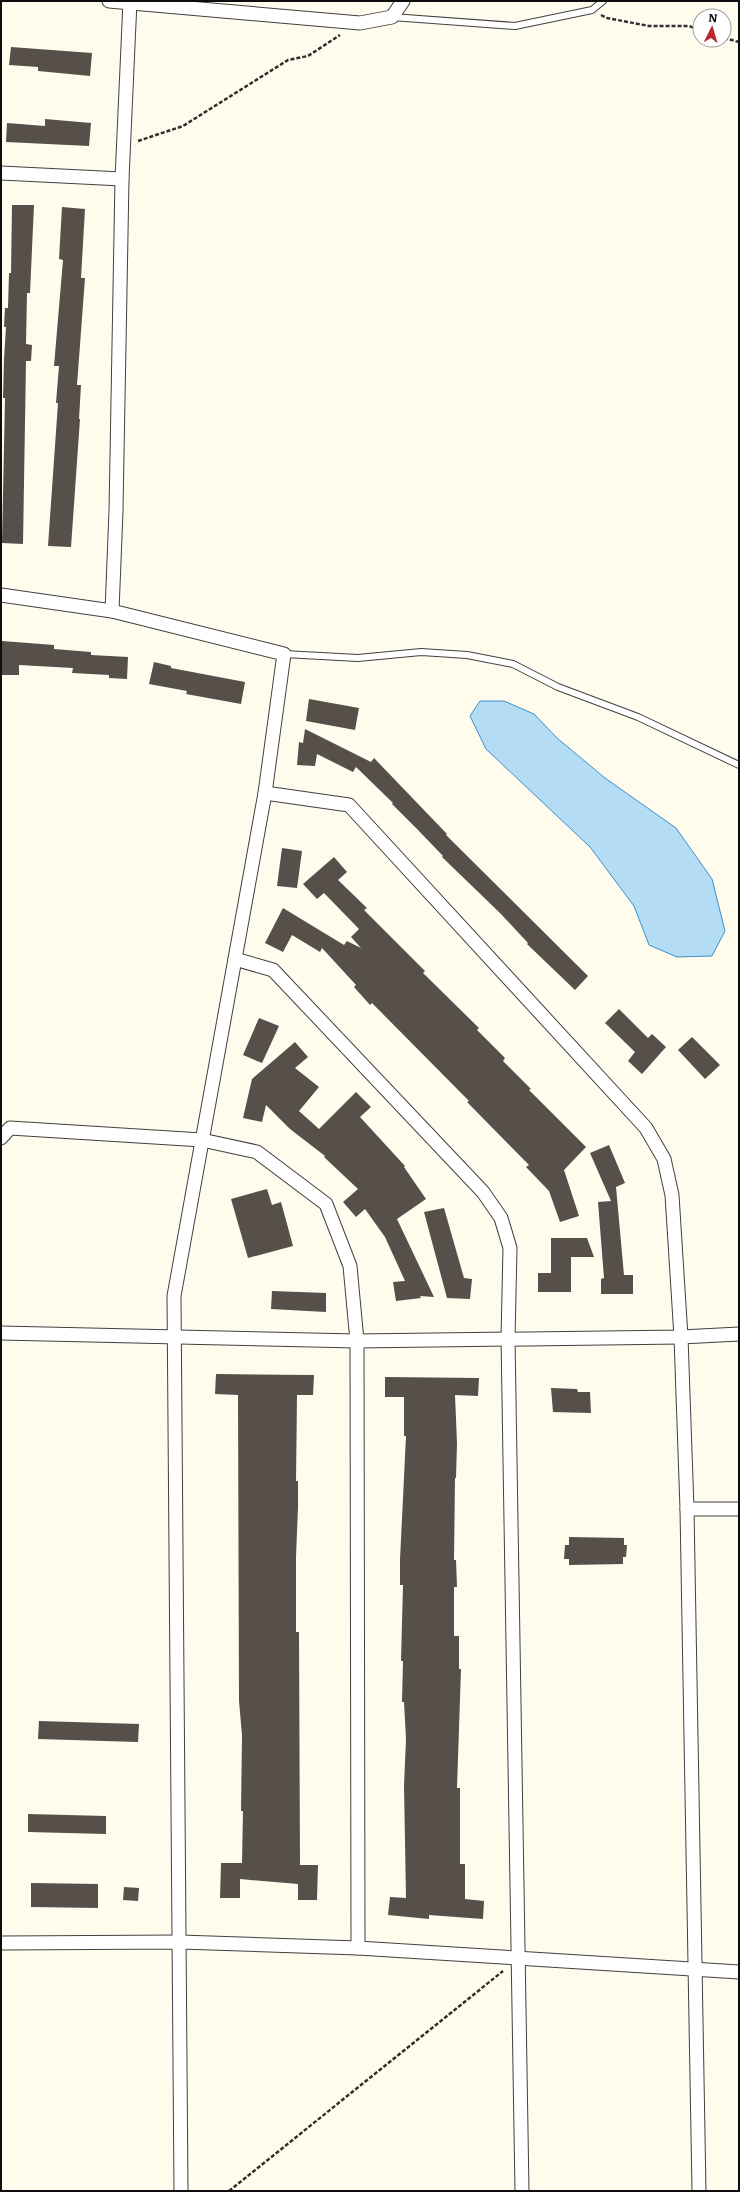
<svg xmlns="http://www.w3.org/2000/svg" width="740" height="2192" font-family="Literata,serif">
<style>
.water{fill:#b4dcf5;stroke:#3d90ca}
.building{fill:#564f4a}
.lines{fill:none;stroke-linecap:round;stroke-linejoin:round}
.lane-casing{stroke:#404040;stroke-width:8}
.street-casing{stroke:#404040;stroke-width:15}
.path{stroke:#2f2f2f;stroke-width:2.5;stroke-dasharray:4 2;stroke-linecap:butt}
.lane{stroke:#fff;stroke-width:6}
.street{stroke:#fff;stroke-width:13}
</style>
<rect width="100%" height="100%" fill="#fffcee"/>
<polygon class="water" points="480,701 504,701 534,714 557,738 605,778 676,828 712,879 725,931 712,956 677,957 649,945 634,906 590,847 486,749 470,716"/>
<g class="building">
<polygon points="11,47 92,53 90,76 38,71 38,67 9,65"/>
<polygon points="45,119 91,123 89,146 6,142 7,123 45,126"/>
<polygon points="12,205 34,205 30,293 27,293 26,344 32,345 31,361 26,361 23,544 2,543 5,398 3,398 4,359 6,327 4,327 5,308 8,308 9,273 11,273"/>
<polygon points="62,207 85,209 81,278 85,278 77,385 81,385 79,419 80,419 71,547 48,546 58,403 56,403 59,366 54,366 63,260 59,259"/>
<polygon points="2,641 54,645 54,649 91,652 91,655 128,657 127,679 109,678 109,675 72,673 73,668 19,665 19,675 1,675"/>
<polygon points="154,662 171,666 171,668 245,682 241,704 186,694 187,691 149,684"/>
<polygon points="309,699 359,708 355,730 306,721"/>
<polygon points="305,729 371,762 374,758 447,834 446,835 588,976 575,990 527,944 528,943 501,914 442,857 443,856 417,829 392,804 393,803 356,767 353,772 317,754 315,766 297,765 299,742 303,743"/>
<polygon points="282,848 302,851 297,888 277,886"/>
<polygon points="334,857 347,872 338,880 367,908 364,910 425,971 423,973 479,1028 477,1030 505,1058 503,1061 531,1089 529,1090 586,1147 564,1170 579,1216 560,1222 549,1191 526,1167 529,1165 467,1102 469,1101 372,1003 370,1005 354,987 356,985 322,948 320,952 292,935 283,952 265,943 283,908 344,945 347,941 361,948 351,937 359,929 324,893 317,899 303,884"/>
<polygon points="619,1009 648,1038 652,1034 666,1047 642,1074 628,1061 635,1052 605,1023"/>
<polygon points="259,1018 279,1026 262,1063 243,1055"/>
<polygon points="692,1037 720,1065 705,1079 678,1050"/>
<polygon points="295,1042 308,1057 295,1068 319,1087 299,1111 319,1129 356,1092 371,1107 360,1117 405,1166 404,1167 426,1199 397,1219 434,1297 420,1296 421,1298 396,1301 393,1282 405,1281 385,1237 365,1209 356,1217 343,1202 358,1189 324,1157 325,1156 290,1129 266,1105 262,1122 243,1118 252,1079"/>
<polygon points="609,1145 625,1183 616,1187 624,1275 633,1275 633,1294 601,1294 601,1279 604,1278 598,1202 611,1201 590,1153"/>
<polygon points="267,1189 272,1205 281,1202 293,1246 248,1258 231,1199"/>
<polygon points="444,1208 464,1278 472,1279 470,1299 447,1298 424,1212"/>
<polygon points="551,1238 587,1238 594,1257 571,1257 571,1292 538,1292 538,1273 551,1273"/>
<polygon points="272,1291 326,1293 326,1312 271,1309"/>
<polygon points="216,1374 314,1375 313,1395 297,1395 296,1481 298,1481 298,1507 296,1557 296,1632 299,1632 300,1865 318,1865 317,1900 298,1900 298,1884 240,1879 240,1898 220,1898 221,1863 242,1863 243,1811 241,1811 242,1735 239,1701 238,1395 215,1394"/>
<polygon points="385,1377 479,1378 478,1396 455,1395 457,1443 456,1478 455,1478 454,1560 456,1560 457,1587 454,1587 454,1636 459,1636 459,1669 461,1669 457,1788 460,1788 460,1864 465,1864 465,1899 484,1901 483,1919 429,1915 429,1919 388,1915 390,1897 406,1898 404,1786 406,1739 404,1702 402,1702 403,1661 401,1661 403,1585 400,1585 400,1560 406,1436 404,1436 404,1397 385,1397"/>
<polygon points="551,1388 577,1389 578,1392 590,1392 591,1413 553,1412"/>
<polygon points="569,1537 624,1538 624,1545 627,1545 626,1557 623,1557 623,1564 569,1565 569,1559 564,1559 565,1545 569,1545"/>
<polygon points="39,1721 139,1724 138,1742 38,1739"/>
<polygon points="28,1814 106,1816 106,1834 28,1832"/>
<polygon points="31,1883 98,1884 98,1908 31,1907"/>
<polygon points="124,1887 139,1888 138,1901 123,1900"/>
</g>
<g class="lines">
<defs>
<g id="lane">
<polyline points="392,17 515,26 592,10 603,1"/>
<polyline points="284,654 358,658 421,652 467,655 513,664 558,687 638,717 739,765"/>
</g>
<g id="street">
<polyline points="109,1 360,23 392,17 403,1"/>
<polyline points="1,173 122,179"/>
<polyline points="1,595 112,611 284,654 265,793 174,1296 181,2191"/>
<polyline points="112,611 116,511 122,179 130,1"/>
<polyline points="265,793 349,805 646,1128 664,1159 672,1195 681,1337 687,1509 699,2191"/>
<polyline points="235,959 273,970 483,1192 501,1218 510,1248 508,1338 522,2191"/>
<polyline points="1,1138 10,1128 202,1140 257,1152 326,1204 350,1266 357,1341 358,1948"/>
<polyline points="1,1333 357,1341 681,1337 739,1334"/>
<polyline points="687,1509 739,1509"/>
<polyline points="1,1943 180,1942 358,1948 739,1972"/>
</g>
</defs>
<use href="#lane" class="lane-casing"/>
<use href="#street" class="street-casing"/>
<g class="path">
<polyline points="601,15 607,18 649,26 689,26 700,30"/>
<polyline points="724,38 739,42"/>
<polyline points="138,141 183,126 288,60 308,56 340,35"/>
<polyline points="229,2191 503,1971"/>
</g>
<use href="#lane" class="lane"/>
<use href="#street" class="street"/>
</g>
<rect width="740" height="2192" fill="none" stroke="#0d0d0d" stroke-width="4"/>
<g transform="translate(712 28) rotate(5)"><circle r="19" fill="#ffffff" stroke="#9e9e9e"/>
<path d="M0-3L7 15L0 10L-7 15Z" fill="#ba282d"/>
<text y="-6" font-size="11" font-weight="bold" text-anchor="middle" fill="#0d0d0d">N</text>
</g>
</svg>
